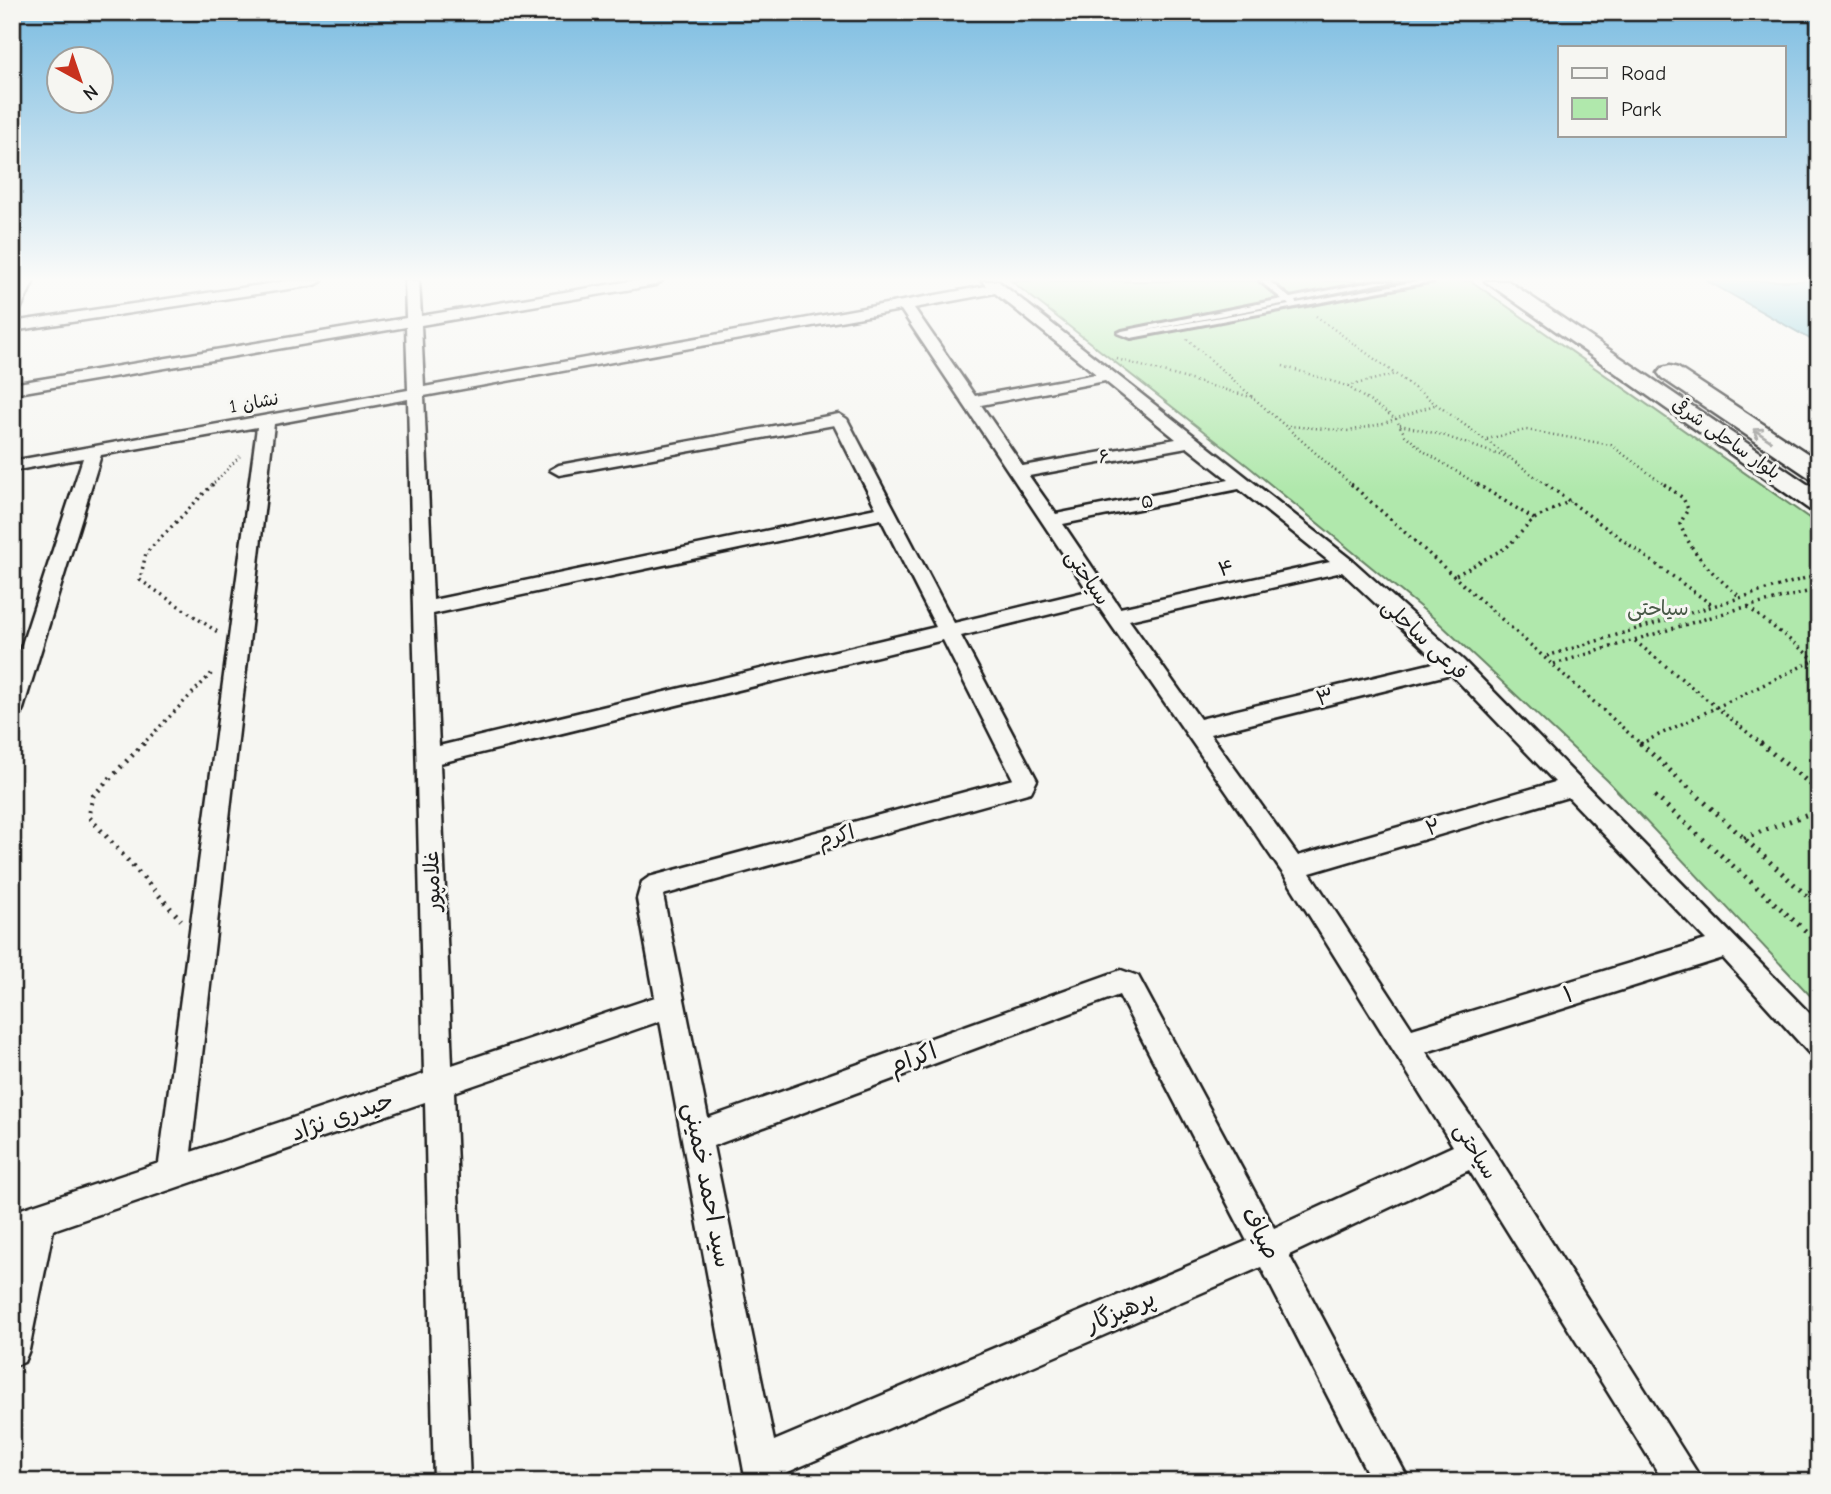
<svg xmlns="http://www.w3.org/2000/svg" width="1831" height="1494" font-family="'Comic Neue','Playpen Sans Arabic',sans-serif">
<style>
.green{fill:#b0e8ac;stroke:#668264;stroke-width:2}
.water{fill:#79c7d7;stroke:#54838c;stroke-width:2}
.lines{fill:none;stroke-linecap:round;stroke-linejoin:round}
.lane-casing{stroke:#1c1c1c;stroke-width:6}
.street-casing{stroke:#1c1c1c;stroke-width:5}
.secondary-casing{stroke:#1c1c1c;stroke-width:5}
.path-far2{stroke:#1c1c1c;stroke-width:2.5;stroke-dasharray:1 3.5;stroke-linecap:butt}
.path-far1{stroke:#1c1c1c;stroke-width:3.5;stroke-dasharray:2 4.5;stroke-linecap:butt}
.path{stroke:#1c1c1c;stroke-width:5;stroke-dasharray:2 6;stroke-linecap:butt}
.lane{fill:#f6f6f2;fill-rule:evenodd}
.street{fill:#f6f6f2;fill-rule:evenodd}
.secondary{fill:#f6f6f2;fill-rule:evenodd}
.oneway{stroke:#949492}
.labels{text-anchor:middle;dominant-baseline:central;stroke-width:6;stroke-linejoin:round;paint-order:stroke}
.far-street-label{font-size:18px;fill:#1c1c1c;stroke:#f6f6f2}
.street-label{font-size:21px;fill:#1c1c1c;stroke:#f6f6f2}
.park-label{font-size:21px;fill:#485947;stroke:#f6f6f2}
.near-street-label{font-size:24px;fill:#1c1c1c;stroke:#f6f6f2}
</style>
<rect width="100%" height="100%" fill="#f6f6f2"/>
<filter id="ink" filterUnits="userSpaceOnUse"><feTurbulence type="fractalNoise" baseFrequency=".0143" numOctaves="2"/><feDisplacementMap in="SourceGraphic" scale="14" xChannelSelector="R" yChannelSelector="G"/><feConvolveMatrix kernelMatrix="1 2 1 2 8 2 1 2 1" color-interpolation-filters="sRGB"/></filter>
<g filter="url(#ink)">
<polygon class="green" points="1011,281 1471,281 1819,525 1819,1005 1608,781 1436,620 1248,466"/>
<polygon class="water" points="1707,281 1819,281 1819,344 1718,287"/>
<g class="lines">
<defs>
<path id="lane" d="M 1260,281 L 1269,281 L 1290,298 L 1376,281 L 1391,281 L 1295,301 L 1296,303 L 1418,281 L 1434,281 L 1131,338 L 1118,333 L 1122,331 L 1282,299 ZM 1287,303 L 1289,305 L 1137,332 Z"/>
<g id="street">
<polygon points="20,281 34,281 19,312 12,316 12,297"/>
<polygon points="288,281 322,281 315,285 12,331 12,322"/>
<path d="M 405,281 L 419,281 L 421,316 L 631,281 L 662,281 L 655,285 L 421,325 L 424,387 L 986,286 L 982,281 L 998,281 L 1353,561 L 1463,660 L 1819,1023 L 1819,1056 L 1809,1053 L 1723,958 L 1426,1052 L 1487,1140 L 1703,1482 L 1664,1482 L 1469,1170 L 1289,1255 L 1410,1482 L 1372,1482 L 1261,1267 L 781,1475 L 782,1482 L 746,1482 L 660,1021 L 454,1092 L 470,1482 L 434,1482 L 425,1102 L 53,1230 L 29,1350 L 24,1362 L 12,1367 L 12,1270 L 18,1242 L 12,1244 L 12,1212 L 159,1163 L 257,427 L 101,455 L 23,709 L 20,715 L 12,717 L 12,675 L 83,458 L 12,471 L 12,461 L 408,390 L 406,327 L 12,394 L 12,384 L 406,318 ZM 995,293 L 1096,374 L 975,396 L 914,308 ZM 901,310 L 1088,591 L 954,623 L 847,419 L 839,414 L 559,465 L 550,470 L 559,475 L 834,425 L 876,508 L 433,600 L 424,396 ZM 1105,381 L 1176,439 L 1023,466 L 981,405 ZM 408,399 L 424,1074 L 191,1152 L 274,424 ZM 1187,447 L 1229,480 L 1056,514 L 1029,476 ZM 1239,489 L 1330,562 L 1120,608 L 1063,524 ZM 881,519 L 936,627 L 439,746 L 433,614 ZM 1342,572 L 1438,662 L 1200,719 L 1129,620 ZM 1096,603 L 1284,875 L 1453,1146 L 1274,1228 L 1138,976 L 1121,970 L 708,1118 L 663,895 L 1031,792 L 1037,780 L 961,636 ZM 943,640 L 1013,779 L 649,877 L 642,882 L 637,899 L 655,997 L 452,1065 L 440,763 ZM 1451,674 L 1555,782 L 1298,856 L 1210,734 ZM 1568,797 L 1706,940 L 1412,1029 L 1310,873 ZM 1119,995 L 1247,1241 L 774,1441 L 713,1146 Z"/>
</g>
<g id="secondary">
<polygon points="1485,281 1508,281 1819,492 1819,512 1810,510"/>
<polygon points="1670,366 1678,368 1819,461 1819,481 1810,478 1662,378 1658,373 1662,368"/>
</g>
</defs>
<use href="#lane" class="lane-casing"/>
<use href="#street" class="street-casing"/>
<use href="#secondary" class="secondary-casing"/>
<g class="path-far2">
<polyline points="1316,316 1548,486"/>
<polyline points="1187,339 1353,486"/>
<polyline points="1117,359 1254,398"/>
<polyline points="1283,366 1347,386 1396,419 1405,435 1425,452 1480,486"/>
<polyline points="1348,386 1396,374"/>
<polyline points="1400,425 1442,435 1508,458"/>
<polyline points="1289,426 1349,431 1381,424 1437,404"/>
<polyline points="1487,439 1526,430 1611,445 1666,486"/>
<polyline points="211,486 242,454"/>
</g>
<g class="path-far1">
<polyline points="213,484 146,553 140,580 219,633"/>
<polyline points="1351,484 1642,745"/>
<polyline points="1477,484 1534,519"/>
<polyline points="1546,484 1712,605"/>
<path d="M 1664,484 L 1683,498 L 1688,509 L 1680,524 C 1692,555 1714,575 1739,596"/>
<polyline points="1456,575 1507,547 1534,519 1570,501"/>
<polyline points="1748,607 1819,663"/>
<polyline points="1635,641 1763,745"/>
<polyline points="1547,656 1819,574"/>
<polyline points="1554,664 1738,609 1819,589"/>
<polyline points="1640,744 1819,658"/>
<polyline points="142,745 212,673"/>
</g>
<g class="path">
<polyline points="144,743 93,796 89,817 181,920"/>
<polyline points="1640,743 1819,907"/>
<polyline points="1760,743 1819,791"/>
<polyline points="1655,796 1819,943"/>
<polyline points="1744,838 1819,810"/>
<polyline points="1816,904 1819,895"/>
</g>
<use href="#lane" class="lane"/>
<use href="#street" class="street"/>
<use href="#secondary" class="secondary"/>
</g>
<defs><path id="oneway-shaft" d="M-6 0H5M1.5-3L5.5 0L1.5 3" fill="none" stroke-width="1.6" stroke-linecap="round" stroke-linejoin="round" transform="scale(1.75)"/></defs>
<use class="oneway" href="#oneway-shaft" transform="translate(1762 435) rotate(-146)"/>
</g>
<linearGradient id="sky" x2="0" y2="1"><stop stop-color="#7bbce1"/><stop offset="0.57" stop-color="#fbfbf9"/><stop offset="1" stop-color="#fbfbf9" stop-opacity="0"/></linearGradient>
<rect width="1831" height="490" fill="url(#sky)"/>
<g class="labels">
<g class="far-street-label">
<text transform="translate(254 403) rotate(-10)">نشان 1</text>
<text transform="translate(1726 439) rotate(35)">بلوار ساحلی شرقی</text>
<text transform="translate(1104 457) rotate(-10)">۶</text>
<text transform="translate(1147 502) rotate(-11)">۵</text>
</g>
<g class="street-label">
<text transform="translate(1226 568) rotate(-12)">۴</text>
<text transform="translate(1088 577) rotate(56)">سیاحتی</text>
<text transform="translate(1425 639) rotate(43)">فرعی ساحلی</text>
<text transform="translate(1325 697) rotate(-14)">۳</text>
<text transform="translate(1433 827) rotate(-16)">۲</text>
<text transform="translate(836 836) rotate(-15)">اکرم</text>
<text transform="translate(432 881) rotate(-92)">غلامپور</text>
<text transform="translate(1476 1151) rotate(58)">سیاحتی</text>
</g>
<g class="park-label">
<text x="1658" y="608">سیاحتی</text>
</g>
<g class="near-street-label">
<text transform="translate(1568 994) rotate(-17)">۱</text>
<text transform="translate(913 1058) rotate(-20)">اکرام</text>
<text transform="translate(342 1116) rotate(-19)">حیدری نژاد</text>
<text transform="translate(708 1185) rotate(79)">سید احمد خمینی</text>
<text transform="translate(1261 1233) rotate(62)">صیاف</text>
<text transform="translate(1120 1311) rotate(-23)">پرهیزگار</text>
</g>
</g>
<rect width="1831" height="1494" fill="none" stroke="#f6f6f2" stroke-width="42"/>
<rect x="21" y="21" width="1789" height="1452" fill="none" stroke="#1c1c1c" stroke-width="2.5" filter="url(#ink)"/>
<rect x="1558" y="46" width="228" height="91" fill="#f6f6f2" stroke="#9f9f9c" stroke-width="2"/>
<rect x="1572" y="68" width="35" height="10" fill="#f6f6f2" stroke="#9f9f9c" stroke-width="2"/>
<text x="1621" y="80" font-size="21" fill="#1c1c1c">Road</text>
<rect x="1572" y="98" width="35" height="21" fill="#b0e8ac" stroke="#9f9f9c" stroke-width="2"/>
<text x="1621" y="116" font-size="21" fill="#1c1c1c">Park</text>
<g transform="translate(80 80) rotate(140)"><circle r="33" fill="#f6f6f2" stroke="#9f9f9c" stroke-width="2"/>
<path d="M0-5L12 26L0 18L-12 26Z" fill="#c8321e"/>
<text y="-10" font-size="19" font-weight="bold" text-anchor="middle" fill="#1c1c1c">N</text>
</g>
</svg>
